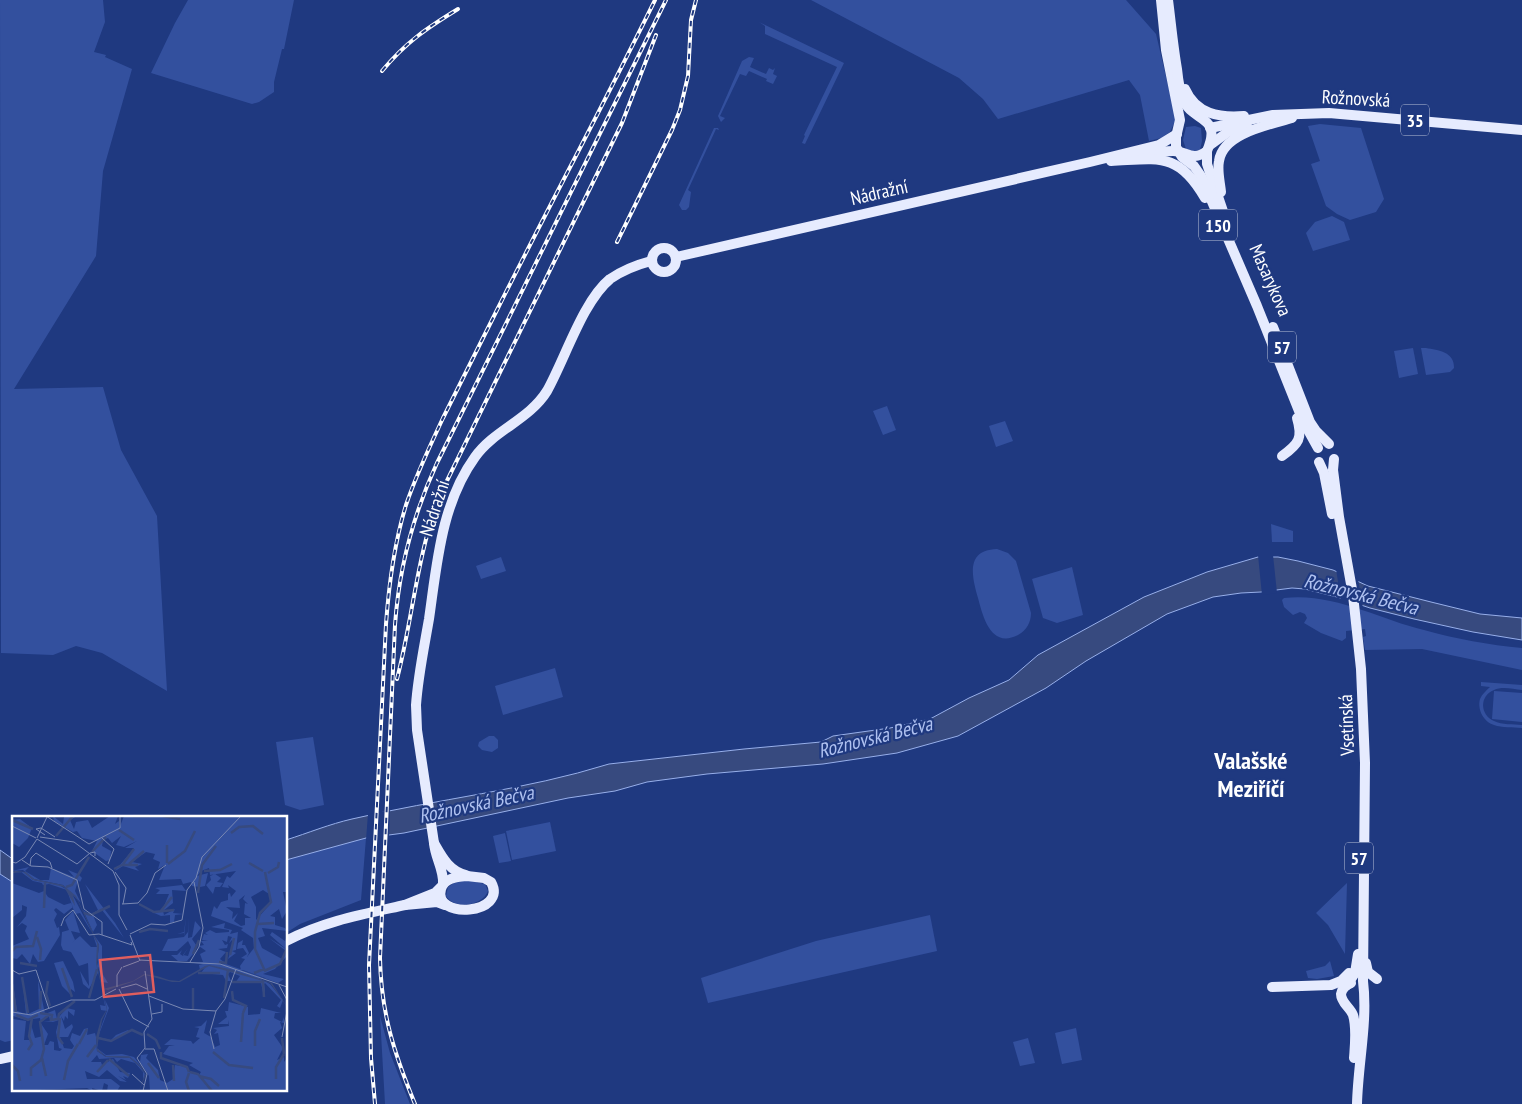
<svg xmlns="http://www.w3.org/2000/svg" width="1522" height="1104" font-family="'PT Sans Narrow',sans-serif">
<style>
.green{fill:#33509e}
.water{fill:#374a7f;stroke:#97afea}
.pier{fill:#1f3980}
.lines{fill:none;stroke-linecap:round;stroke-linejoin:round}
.major{stroke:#e6ebfe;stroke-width:10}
.rail-casing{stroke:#fff;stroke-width:4}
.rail{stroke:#1f3980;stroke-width:2;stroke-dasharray:5.5;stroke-linecap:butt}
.labels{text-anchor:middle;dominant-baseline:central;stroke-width:4.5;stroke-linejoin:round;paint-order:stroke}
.shield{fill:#1f3980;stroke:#bcc4d9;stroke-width:1}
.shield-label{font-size:18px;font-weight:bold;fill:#fff}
.street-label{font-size:19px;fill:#fff;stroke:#1f3980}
.water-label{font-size:20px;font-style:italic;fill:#afc1f0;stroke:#1f3980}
.district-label{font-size:24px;font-weight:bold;fill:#fff;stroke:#1f3980}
.inset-river{fill:none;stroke:#374a7f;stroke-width:2.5}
.inset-road{fill:none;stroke:#7988b3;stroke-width:1}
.view{fill:#e05e5e;fill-opacity:0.15;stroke:#e05e5e;stroke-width:2.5}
.inset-edge{fill:none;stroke:#fff;stroke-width:2.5}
</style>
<rect width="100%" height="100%" fill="#1f3980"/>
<g class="green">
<polygon points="0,0 103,0 105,22 94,52 106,55 105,57 132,69 103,171 96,256 14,389 103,387 121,450 157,516 167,691 102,653 76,646 53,655 1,653"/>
<polygon points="188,0 294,0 284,49 282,49 274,82 274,92 259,102 252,104 151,73 175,23"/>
<polygon points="811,0 1126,0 1156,34 1176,119 1170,132 1161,138 1149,141 1140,95 1129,80 998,119 983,99 959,78"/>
<polygon points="759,22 844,63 805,144 802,143 805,136 804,135 837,67 765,34 765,26"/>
<polygon points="749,57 754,58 750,67 766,74 770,66 769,68 773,70 775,68 773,74 777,76 773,84 766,81 767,79 749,71 746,76 740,74 720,116 725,118 721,122 718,116 742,61"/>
<polygon points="1320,124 1361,128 1384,199 1376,212 1350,220 1337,214 1326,206 1311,164 1320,161 1308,126"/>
<polygon points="1195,126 1201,128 1202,141 1200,150 1193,151 1186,149 1183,140 1186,127"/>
<polygon points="714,128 718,128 719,130 716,129 688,190 691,192 689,207 686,210 682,210 679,205"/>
<polygon points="1332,216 1344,222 1350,240 1313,251 1306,233 1315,222"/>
<polygon points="1413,348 1418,374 1399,378 1394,351"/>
<path d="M 1426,348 C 1438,350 1455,352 1454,368 L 1450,372 L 1426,375 L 1421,348 Z"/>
<polygon points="887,406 896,430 883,435 873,411"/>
<polygon points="1005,421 1013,441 996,447 989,426"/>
<polygon points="1271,524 1293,531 1293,542 1272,542"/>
<path d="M 997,549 L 1008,553 L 1016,561 L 1031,613 C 1031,622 1027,630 1018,635 C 991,649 983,617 978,598 C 972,577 965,550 997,549 Z"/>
<polygon points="501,557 506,571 481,579 476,566"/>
<polygon points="1072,567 1083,615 1057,623 1043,618 1032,579"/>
<path d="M 1284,598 C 1332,592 1379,619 1424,630 C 1456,639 1489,645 1522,648 L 1522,670 L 1422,649 L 1365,650 L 1363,637 L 1366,636 L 1365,629 L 1346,631 L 1346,638 L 1342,641 L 1321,633 L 1304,623 L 1307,618 L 1305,614 L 1300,612 L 1293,615 L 1284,607 L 1282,600 Z"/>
<polygon points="555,668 563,697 503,715 495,686"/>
<path d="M 1481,682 L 1522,685 L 1522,690 C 1513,689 1502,686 1494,690 C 1479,696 1480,715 1494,721 C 1502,725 1513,724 1522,725 L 1522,728 C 1513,727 1502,728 1494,725 C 1484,722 1477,710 1480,699 C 1482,694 1486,691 1490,687 L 1481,686 Z"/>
<polygon points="1494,691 1522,693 1522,722 1492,719"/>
<polygon points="489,736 494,736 498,740 498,748 492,752 482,750 478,746 479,742"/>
<polygon points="313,737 324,805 300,810 285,805 276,742"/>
<polygon points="550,822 556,851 512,860 506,831"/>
<polygon points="505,833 511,861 499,863 493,836"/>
<polygon points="366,838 361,900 300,924 286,933 286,860"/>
<polygon points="0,874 14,883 14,1040 5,1042 0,1040"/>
<path d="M 467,880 L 485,884 L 488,891 C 483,906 454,910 446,896 L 448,887 L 454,883 Z"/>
<polygon points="1347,883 1345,954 1328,925 1316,913"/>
<polygon points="930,915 937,951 708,1003 701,978 816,941"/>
<polygon points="1330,961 1334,976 1317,979 1308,978 1306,971 1325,966"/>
<polygon points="380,1016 390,1053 410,1104 385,1104"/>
<polygon points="1076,1028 1082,1060 1062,1064 1055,1033"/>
<polygon points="1028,1038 1035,1063 1020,1066 1013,1042"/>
</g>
<g class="water">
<path d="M 1258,557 L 1278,557 L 1298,561 L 1333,570 L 1368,586 L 1431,602 L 1480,614 L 1522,618 L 1522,640 L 1473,632 L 1414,619 L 1370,608 L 1337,597 L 1305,589 L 1292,588 L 1261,592 L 1241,593 L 1213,597 L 1167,614 L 1086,661 L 1046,688 L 958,736 L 897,753 L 823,764 L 707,774 L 647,782 L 615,791 L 568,798 L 404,833 L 366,838 L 286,860 L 286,840 C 308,833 330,824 352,819 C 437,799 526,790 609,764 L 744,749 L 821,742 L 833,736 L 890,728 L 930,719 L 969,698 L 1009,680 L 1038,655 L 1144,597 L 1207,572 Z"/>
<polygon points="0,850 14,860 14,883 0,874"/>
</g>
<g class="pier">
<polygon points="1258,555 1273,555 1277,593 1262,595"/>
<polygon points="1336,569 1358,579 1363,608 1341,601"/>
<polygon points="390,810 389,838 366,840 368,814"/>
</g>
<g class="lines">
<g class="major">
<polyline points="1161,0 1166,50 1180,120 1176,137 1176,147 1182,157 1194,166 1201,176 1257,306 1303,421 1318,448"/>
<path d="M 1185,89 C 1196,114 1219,118 1244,116"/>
<polyline points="1210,128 1273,115 1329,113 1522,130"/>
<polyline points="1210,145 1228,132 1247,126"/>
<polyline points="1207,151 1207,164 1225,217"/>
<path d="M 1138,156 C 1149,154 1162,151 1173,151 C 1187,151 1192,162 1207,151 C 1223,114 1192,123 1183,99 C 1179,89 1178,79 1177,69 C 1173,46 1171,23 1168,0"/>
<path d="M 1111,161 C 1158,159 1178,151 1205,198"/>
<path d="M 1221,192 C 1220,182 1217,171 1219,161 C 1223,133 1269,125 1292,118"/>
<circle cx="664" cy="260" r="12"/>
<polyline points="676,257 1090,162 1159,145 1177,134"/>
<polyline points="1273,327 1310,422 1316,431 1329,444"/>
<path d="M 1282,456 C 1299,444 1303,438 1297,418"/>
<path d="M 1334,459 L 1333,470 L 1339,517 L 1353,595 L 1361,669 L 1365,763 L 1363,981 C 1368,1021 1358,1063 1357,1104"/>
<polyline points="1319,462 1324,473 1332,514"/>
<path d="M 434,843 L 417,730 L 416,705 C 418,676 424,648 429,619 C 437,564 441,504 475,457 C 494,430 529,420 547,391 C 565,359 583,301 610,279 C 623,270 636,265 651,261"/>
<path d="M 467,876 L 484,878 L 491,882 C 509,915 432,920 441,889 C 444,878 457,877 467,876 Z"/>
<path d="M 443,884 C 444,869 435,858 434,843 C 442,857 449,871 466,875"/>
<polyline points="441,887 435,893 405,905 437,902 445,905"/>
<path d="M 286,941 C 324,921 364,914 405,905"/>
<polyline points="1366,963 1368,972 1377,979"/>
<path d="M 1351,983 C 1346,985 1342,988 1341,994 C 1341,1003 1350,1007 1353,1015 C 1357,1028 1355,1044 1354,1058"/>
<polyline points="1347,985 1355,973 1358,954"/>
<polyline points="1272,987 1331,985 1341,981 1349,973"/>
<polyline points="0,1059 14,1056"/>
</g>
<defs>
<g id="rail">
<path d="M 382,71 C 406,42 427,28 458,9"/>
<polyline points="617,242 672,130 680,110 688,76 691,20 696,0"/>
<path d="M 397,679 C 413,617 417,554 440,495 L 622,123 L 656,35"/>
<path d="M 375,1104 L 371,1058 L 369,965 L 386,624 C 389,583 394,544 406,505 C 416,475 430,446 443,418 C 461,382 479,346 497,310 C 549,206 604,104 655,0"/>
<path d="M 415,1104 C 394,1053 381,1013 380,958 L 395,625 C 399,568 413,515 437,463 L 666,0"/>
</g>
</defs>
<use href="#rail" class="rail-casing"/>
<use href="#rail" class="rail"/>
</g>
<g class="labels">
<g class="shield">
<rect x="1401" y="104.5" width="28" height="31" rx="4"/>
<rect x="1199" y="209.5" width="38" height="31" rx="4"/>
<rect x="1268" y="331.5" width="28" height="31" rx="4"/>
<rect x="1345" y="842.5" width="28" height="31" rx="4"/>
</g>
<g class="shield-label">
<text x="1415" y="120">35</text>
<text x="1218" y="225">150</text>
<text x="1282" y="347">57</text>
<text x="1359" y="858">57</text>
</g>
<g class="street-label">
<text transform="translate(1356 98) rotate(3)">Rožnovská</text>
<text transform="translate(879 192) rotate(-13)">Nádražní</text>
<text transform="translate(1271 280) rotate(66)">Masarykova</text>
<text transform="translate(434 508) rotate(-72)">Nádražní</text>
<text transform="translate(1346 725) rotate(-92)">Vsetínská</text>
</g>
<g class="water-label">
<text transform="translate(1361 594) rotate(14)">Rožnovská Bečva</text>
<text transform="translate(875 737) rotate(-14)">Rožnovská Bečva</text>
<text transform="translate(476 804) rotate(-12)">Rožnovská Bečva</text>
</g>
<g class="district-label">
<text x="1251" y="760">Valašské<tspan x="1251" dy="28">Meziříčí</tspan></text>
</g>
</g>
<g transform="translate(12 816)">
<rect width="275" height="275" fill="#1f3980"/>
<path d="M 41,0 L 51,8 L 52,1 L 65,0 L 58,4 L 62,13 L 64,6 L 76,4 L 80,12 L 98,0 L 106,0 L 103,8 L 107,5 L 107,13 L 112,0 L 275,0 L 275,80 L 274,76 L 271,76 L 275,95 L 270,103 L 267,93 L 258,100 L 263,101 L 263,109 L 273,112 L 275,115 L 250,112 L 253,120 L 246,122 L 250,132 L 270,143 L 274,135 L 257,122 L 274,133 L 258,119 L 260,116 L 273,125 L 275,119 L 274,141 L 263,153 L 251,158 L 272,163 L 266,167 L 229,154 L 228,150 L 233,143 L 229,142 L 235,138 L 231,132 L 225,133 L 226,127 L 231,124 L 230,129 L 233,129 L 237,137 L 235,141 L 242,132 L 241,122 L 229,114 L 231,112 L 199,100 L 202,90 L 205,93 L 209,86 L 216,84 L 216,78 L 218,77 L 219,81 L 224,75 L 216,69 L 217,72 L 210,71 L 215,60 L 218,62 L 224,55 L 198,59 L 197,52 L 189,55 L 185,60 L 196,57 L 193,70 L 188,71 L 180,70 L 179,66 L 171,68 L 169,63 L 147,64 L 153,49 L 146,53 L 148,46 L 141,43 L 143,38 L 134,36 L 120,46 L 130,48 L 123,51 L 127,55 L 111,50 L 103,55 L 122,32 L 113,32 L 125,25 L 112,31 L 104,29 L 109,20 L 100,27 L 96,22 L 91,24 L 90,30 L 99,35 L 98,44 L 94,45 L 80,35 L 85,25 L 70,22 L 65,15 L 61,16 L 42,5 ZM 251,74 L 257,78 L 260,86 L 244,104 L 244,91 L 239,81 ZM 233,79 L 231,83 L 236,88 L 233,87 L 232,98 L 239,102 L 233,102 L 233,109 L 229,110 L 222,105 L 226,97 L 220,103 L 221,96 L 214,91 L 228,92 L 227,84 ZM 8,3 L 20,12 L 16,22 L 7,31 L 0,27 L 0,4 ZM 17,51 L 13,55 L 28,64 L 37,64 L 39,52 L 62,61 L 56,54 L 66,58 L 70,62 L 68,66 L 66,64 L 63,75 L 69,87 L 51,69 L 22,63 L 11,54 L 0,55 ZM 9,56 L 0,57 L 12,56 L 21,64 L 47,69 L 59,76 L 81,118 L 68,97 L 63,98 L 55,74 L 37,68 L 31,69 L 30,67 L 21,65 ZM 203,58 L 209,62 L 205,66 L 211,67 L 208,71 L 203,71 L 201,78 L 194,69 L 199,64 L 198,60 ZM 0,67 L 27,77 L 32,75 L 36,81 L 52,89 L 59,87 L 61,91 L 52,98 L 44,92 L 42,94 L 45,98 L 42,104 L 45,112 L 47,111 L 48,119 L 32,145 L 26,146 L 21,138 L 18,148 L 10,138 L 5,143 L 0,142 L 0,130 L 17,123 L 13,115 L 15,110 L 10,107 L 5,111 L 14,100 L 15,91 L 10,89 L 10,94 L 0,102 ZM 73,68 L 103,107 L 112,122 L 90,94 L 81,99 L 85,109 L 81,116 L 71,94 L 78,99 L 86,94 ZM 170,69 L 174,75 L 160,74 L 161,87 L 151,95 L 152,99 L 163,93 L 161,97 L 171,98 L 163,99 L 162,106 L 158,107 L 158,99 L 149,100 L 140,96 L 150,95 L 157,78 L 144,78 L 148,74 L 143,72 ZM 61,95 L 68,117 L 59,115 L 63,124 L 57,129 L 68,120 L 79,131 L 85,131 L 81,119 L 86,128 L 86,157 L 77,173 L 71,168 L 68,155 L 77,170 L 76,147 L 67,150 L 59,136 L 51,134 L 49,129 L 50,116 L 57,114 L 53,104 ZM 174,101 L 172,121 L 176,116 L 177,101 L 176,122 L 180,121 L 183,105 L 189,112 L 180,123 L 184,129 L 181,138 L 175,145 L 166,145 L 159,139 L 165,139 L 170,134 L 168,138 L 171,140 L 176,132 L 171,139 L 176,140 L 179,131 L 176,125 L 165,135 L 150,135 L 156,123 L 172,121 L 172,117 L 165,118 L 172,116 ZM 213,107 L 212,112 L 220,114 L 218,118 L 226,116 L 224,134 L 220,135 L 224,137 L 216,143 L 221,129 L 220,124 L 217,127 L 220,121 L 216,120 L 215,126 L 210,124 L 213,129 L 216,128 L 215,132 L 206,133 L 214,136 L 208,143 L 213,147 L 199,148 L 214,148 L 253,162 L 245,161 L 258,168 L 271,184 L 268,192 L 265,190 L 269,184 L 253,167 L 252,168 L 253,174 L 252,181 L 249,167 L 223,167 L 228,160 L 218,156 L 216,158 L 219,165 L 214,165 L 211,159 L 189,157 L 194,150 L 188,154 L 187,149 L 191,148 L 182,147 L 191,146 L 188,138 L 194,135 L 187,130 L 192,129 L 189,125 L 196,125 L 190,124 L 192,118 L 196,119 L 193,117 L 198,114 L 204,117 L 217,116 L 217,114 L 199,111 ZM 82,119 L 90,130 L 90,157 L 96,167 L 90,166 L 85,146 L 87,129 ZM 51,145 L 61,166 L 63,176 L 59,173 L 59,179 L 50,170 L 42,147 ZM 0,160 L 5,195 L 14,198 L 10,160 L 16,198 L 27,193 L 26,164 L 33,198 L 43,194 L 45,203 L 55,192 L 63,194 L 62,200 L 56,195 L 56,203 L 53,200 L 52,205 L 49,200 L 53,213 L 60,208 L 61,211 L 56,221 L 48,221 L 52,232 L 60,233 L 62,230 L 58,224 L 60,217 L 68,220 L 72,213 L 76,212 L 75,219 L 83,217 L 84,221 L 89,203 L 84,221 L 85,235 L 94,241 L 118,242 L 128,251 L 133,258 L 131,264 L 131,256 L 123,247 L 109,243 L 105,246 L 102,242 L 87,243 L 85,239 L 79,246 L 89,246 L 90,249 L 101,243 L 108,256 L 118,257 L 116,262 L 111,260 L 114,264 L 106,260 L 115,266 L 108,265 L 95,254 L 87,261 L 73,255 L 75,263 L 99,263 L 108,270 L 105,275 L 95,275 L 96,269 L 92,267 L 90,275 L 80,272 L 81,275 L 75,272 L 0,275 L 1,203 L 14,205 L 12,224 L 17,224 L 18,205 L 23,222 L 31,220 L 28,202 L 14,204 L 1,200 L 0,203 ZM 37,200 L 38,205 L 31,205 L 41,206 L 47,204 L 44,216 L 47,232 L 50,233 L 48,235 L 42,234 L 42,226 L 38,225 L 36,229 L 32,229 L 36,218 L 28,206 ZM 91,180 L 95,194 L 93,184 L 97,192 L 86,221 L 99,224 L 104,219 L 116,214 L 117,215 L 99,225 L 86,222 L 86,233 L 94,239 L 110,238 L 122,241 L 129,250 L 118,241 L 94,240 L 86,234 L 85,222 L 95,195 L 89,194 L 88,189 L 93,190 ZM 217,186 L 236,191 L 236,199 L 248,198 L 249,192 L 269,197 L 263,197 L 262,202 L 270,206 L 272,201 L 272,207 L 268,206 L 270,212 L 262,219 L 271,232 L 265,244 L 272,241 L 272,246 L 275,242 L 275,275 L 138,275 L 137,260 L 128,246 L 129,239 L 136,238 L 134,242 L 146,254 L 148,264 L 155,267 L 161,263 L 163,249 L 175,251 L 177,256 L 187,259 L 189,256 L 177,249 L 181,247 L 151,238 L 157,230 L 163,229 L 152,229 L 159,223 L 179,225 L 181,228 L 188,222 L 184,221 L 187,212 L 182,211 L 189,210 L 195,204 L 192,217 L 199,221 L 203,231 L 208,229 L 206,217 L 202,218 L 205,214 L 201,212 L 217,210 L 216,204 L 216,208 L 206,208 L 215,201 L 213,195 L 216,195 Z" fill="#33509e" fill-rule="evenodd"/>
<path d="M 3,55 L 14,56 L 22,63 L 51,69 L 64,80 L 87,129 L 85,149 L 91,173 L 121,165 L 132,158 L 145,160 L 157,164 L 167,165 L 193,150 L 197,149 L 218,153 L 260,167 L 275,191 L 258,167 L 197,150 L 168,166 L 160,166 L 133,159 L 120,166 L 96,174 L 90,173 L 95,194 L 90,204 L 85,232 L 93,240 L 117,240 L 129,250 L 134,259 L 127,275 L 133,258 L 128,251 L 118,242 L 94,241 L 85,235 L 84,221 L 89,203 L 95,193 L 84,148 L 85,127 L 65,83 L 61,79 L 63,90 L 52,71 L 21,64 L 11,56 L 0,57 Z" fill="#374a7f"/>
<path class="inset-river" d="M 121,0 L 137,0M 151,0 L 168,3M 0,4 L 21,13M 107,14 L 122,24M 219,17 L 227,11 L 241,10 L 251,18M 44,20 L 61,0M 80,36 L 94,21M 155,47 L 155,29M 237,47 L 251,55M 111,48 L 122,33M 117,48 L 132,35M 156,48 L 173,35 L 183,15M 102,53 L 110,49 L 126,49M 192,55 L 208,54 L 220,48M 256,57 L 266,51 L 267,46M 54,71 L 60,69 L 77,41M 186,77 L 190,49 L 204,30M 127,88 L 142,96 L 162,94M 32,92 L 33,67M 148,96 L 160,81M 72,97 L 79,99 L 98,90M 246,108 L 262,107M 127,116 L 138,113 L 156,115M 25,121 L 29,133 L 28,144M 0,135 L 4,131 L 21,130 L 25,115M 181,138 L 187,124M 218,139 L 222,122M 207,146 L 214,147 L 215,136M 8,147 L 25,150M 50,152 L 60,181M 252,155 L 268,148 L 275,132M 186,157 L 208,157M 242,157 L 252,153 L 243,133 L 243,116 L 248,97 L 259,86 L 253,56M 10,161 L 16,197M 36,165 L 34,178 L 38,190M 251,165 L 252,181M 220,166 L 252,166M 0,168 L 4,196M 181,172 L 181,193M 220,175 L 221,184 L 234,190 L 231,197M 77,182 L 85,153M 212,182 L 216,154M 28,193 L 29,175M 28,197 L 40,199 L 39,204 L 46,203 L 47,198 L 63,185M 4,199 L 16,204 L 26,199M 48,202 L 46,221 L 51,228M 135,218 L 144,224 L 148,233M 86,222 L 99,225 L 120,214 L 131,219M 270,222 L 272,238M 229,226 L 231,197M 67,228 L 75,213M 243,230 L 243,215 L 248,203M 16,234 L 20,228 L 17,220 L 20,202M 149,236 L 149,242 L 175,251 L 177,256M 201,236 L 217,249 L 241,252M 75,241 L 84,229M 30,242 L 34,260M 97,243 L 117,260M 136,247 L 147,262M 0,249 L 6,255 L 8,265M 161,249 L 162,265M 85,256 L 96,244M 178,256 L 186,258 L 200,275M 177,257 L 174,266 L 177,275M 19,260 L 19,252 L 29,244 L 32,233 L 28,206 L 37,199M 187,260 L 199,263 L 207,270M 264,263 L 264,251 L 272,238M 52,264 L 56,245 L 66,228"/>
<path class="inset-road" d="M 34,0 L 77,28 L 108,12 L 108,0M 0,10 L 24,22M 29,12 L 43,21M 29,12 L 24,13 L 33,19M 28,21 L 62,26 L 101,55M 25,22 L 35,1M 90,22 L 102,33 L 96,48M 25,23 L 65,48 L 78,37 L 83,36 L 83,40M 10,44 L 19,50 L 36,51 L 65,64 L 72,93 L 90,106 L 90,119M 0,46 L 4,47 L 13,41 L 25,23M 18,50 L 19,42 L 24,37 L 38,46 L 40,52M 101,55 L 107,69 L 107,99 L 115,114M 103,56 L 114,72 L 111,88M 110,88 L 126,87 L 135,77 L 143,57 L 154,49M 49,110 L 52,102 L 61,94 L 77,119 L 87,118 L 120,129 L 119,126M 118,118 L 139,108 L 153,109 L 170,104 L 175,74 L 184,62 L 190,41 L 229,0M 118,119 L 128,145M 127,144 L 208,148 L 275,171M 178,146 L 187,131 L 191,112 L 182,66M 111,151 L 127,145M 0,154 L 7,158 L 24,154 L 37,193M 267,169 L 275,184M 105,171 L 105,159 L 110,151M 109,172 L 124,168 L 135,173M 107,173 L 121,202 L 137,211M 137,180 L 171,193 L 204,195M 0,196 L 19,199 L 59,184 L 83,184 L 104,173M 140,198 L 150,196 L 150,188M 270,221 L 275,195M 133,233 L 142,233 L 156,275M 202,233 L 198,216 L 204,195 L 213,183 L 224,153M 120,258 L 132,269M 131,275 L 135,258 L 125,242 L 133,232 L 132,216 L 140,203 L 133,155"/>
<path class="view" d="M 138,139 L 142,176 L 92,181 L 88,144 Z"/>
<rect width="275" height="275" class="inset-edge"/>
</g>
</svg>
